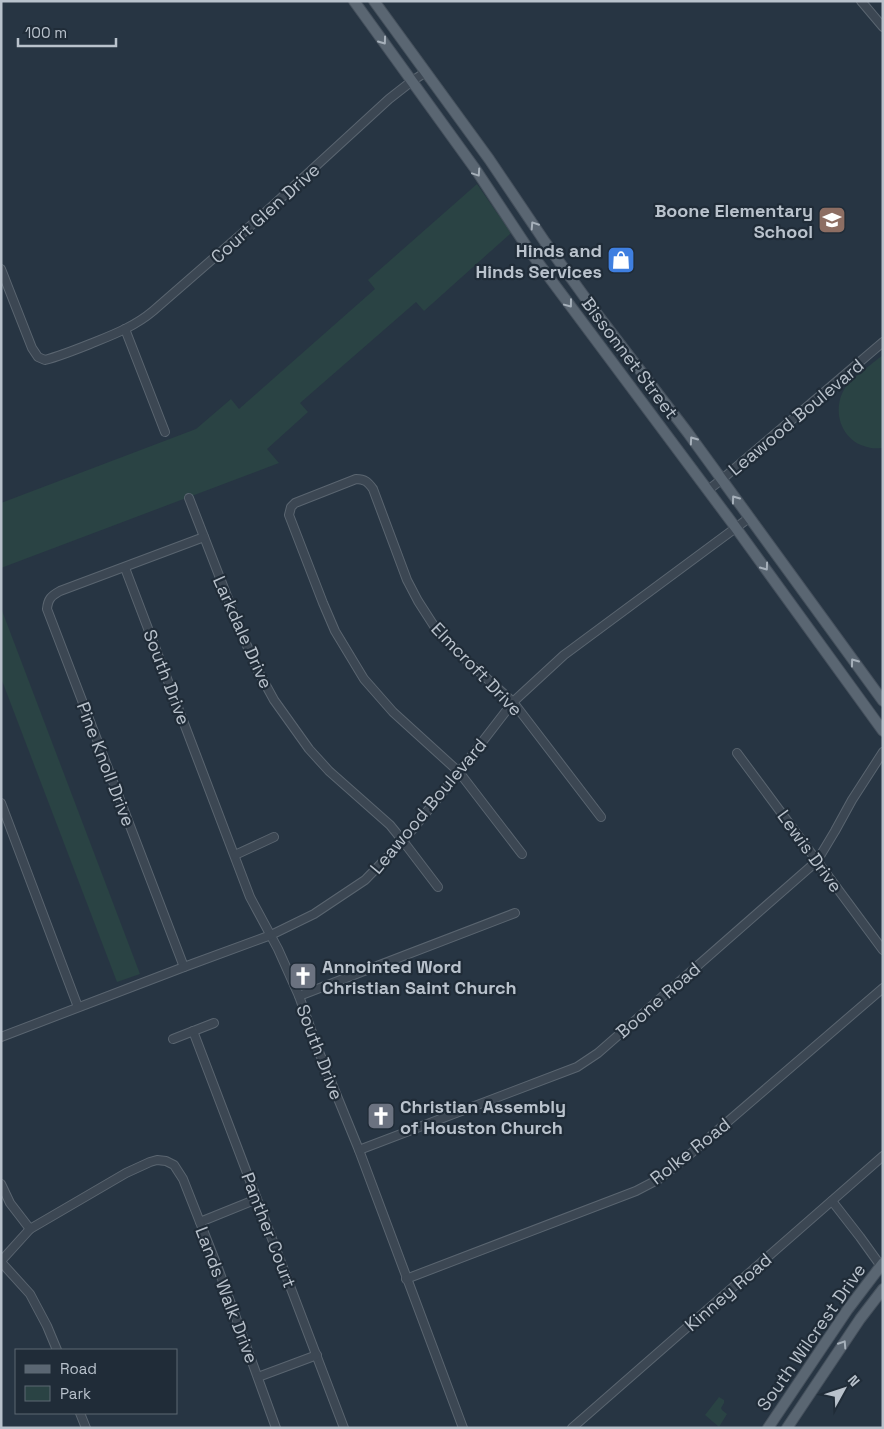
<svg xmlns="http://www.w3.org/2000/svg" width="884" height="1429" font-family="'Space Grotesk',sans-serif">
<style>
.green{fill:#2a4344}
.lines{fill:none;stroke-linecap:round;stroke-linejoin:round}
.minor-casing{stroke:#5a6570;stroke-width:10}
.major-casing{stroke:#45505c;stroke-width:12}
.minor{stroke:#3c4753;stroke-width:8}
.major{stroke:#5a6672;stroke-width:10}
.oneway{stroke:#a6b0ba}
.labels{text-anchor:middle;dominant-baseline:central;stroke-width:4.5;stroke-linejoin:round;paint-order:stroke}
.poi-label{font-size:18px;font-weight:bold;fill:#b9c2cc;stroke:#202c38;text-anchor:end}
.street-label{font-size:18px;fill:#b9c2cc;stroke:#202c38}
</style>
<rect width="100%" height="100%" fill="#273543"/>
<g class="green">
<polygon points="477,184 511,233 424,311 416,302 300,403 308,412 267,449 279,463 1,568 1,503 196,429 231,399 239,409 375,289 368,280"/>
<path d="M 883,355 L 883,448 C 878,448 872,449 867,447 C 841,441 831,410 845,388 C 850,380 874,362 883,355 Z"/>
<polygon points="1,608 140,974 117,982 1,678"/>
<polygon points="719,1397 724,1400 724,1403 721,1408 722,1410 727,1414 719,1427 705,1415"/>
</g>
<g class="lines">
<defs>
<g id="minor">
<polyline points="861,1 883,27"/>
<path d="M 1,269 L 32,348 L 38,357 L 45,360 C 60,356 75,350 90,344 C 112,335 134,327 153,311 L 246,230 L 389,99 L 412,81 L 426,72"/>
<polyline points="125,329 165,432"/>
<polyline points="708,490 721,480 883,342"/>
<polyline points="189,498 239,627 257,669 274,700 309,749 329,771 390,825 403,841 438,887"/>
<polyline points="125,568 250,897 278,949 299,996 319,1052 359,1150 463,1428"/>
<polyline points="737,753 883,950"/>
<polyline points="1,803 78,1007"/>
<path d="M 522,854 L 459,772 L 393,712 L 364,679 L 335,631 L 323,603 L 289,515 L 291,507 L 295,503 L 356,479 C 365,479 368,482 373,489 L 407,580 L 418,601 L 436,629 L 464,658 L 513,702 L 601,817"/>
<polyline points="235,855 274,837"/>
<path d="M 184,967 L 47,609 C 48,599 51,596 60,591 L 204,537"/>
<polyline points="299,996 515,913"/>
<polyline points="193,1031 344,1428"/>
<polyline points="1,1037 184,967 271,935 314,914 365,880 403,841 459,772 513,702 564,655 749,518"/>
<polyline points="173,1039 214,1023"/>
<polyline points="359,1150 577,1067 598,1053 817,861 835,831 852,800 883,752"/>
<polyline points="1,1184 10,1203 30,1229"/>
<polyline points="832,1201 860,1237 883,1269"/>
<polyline points="200,1222 257,1199"/>
<polyline points="1,1261 30,1229 126,1173 150,1162 157,1160 166,1161 174,1165 183,1179 218,1268 276,1428"/>
<polyline points="1,1262 30,1294 47,1326 57,1350"/>
<polyline points="406,1279 636,1191 659,1179 682,1161 883,988"/>
<polyline points="258,1377 317,1355"/>
<polyline points="80,1413 86,1428"/>
<polyline points="572,1428 883,1156"/>
</g>
<g id="major">
<polyline points="354,1 476,170 531,253 736,528 883,731"/>
<polyline points="374,1 489,159 545,242 594,310 688,433 883,701"/>
<polyline points="768,1428 848,1309 883,1263"/>
<polyline points="787,1428 860,1319 883,1289"/>
</g>
</defs>
<use href="#minor" class="minor-casing"/>
<use href="#major" class="major-casing"/>
<use href="#minor" class="minor"/>
<use href="#major" class="major"/>
</g>
<defs><path id="oneway-chevron" d="M-2-3.5L2.5 0L-2 3.5" fill="none" stroke-width="1.6" stroke-linecap="round" stroke-linejoin="round" transform="scale(1.25)"/></defs>
<g class="oneway">
<use href="#oneway-chevron" transform="translate(383 41) rotate(54)"/>
<use href="#oneway-chevron" transform="translate(477 173) rotate(56)"/>
<use href="#oneway-chevron" transform="translate(534 225) rotate(-123)"/>
<use href="#oneway-chevron" transform="translate(569 304) rotate(53)"/>
<use href="#oneway-chevron" transform="translate(693 440) rotate(-125)"/>
<use href="#oneway-chevron" transform="translate(735 499) rotate(-126)"/>
<use href="#oneway-chevron" transform="translate(765 567) rotate(54)"/>
<use href="#oneway-chevron" transform="translate(854 662) rotate(-126)"/>
<use href="#oneway-chevron" transform="translate(843 1344) rotate(-57)"/>
</g>
<defs>
<symbol id="school-square" viewBox="-11 -11 22 22"><rect x="-9" y="-9" width="18" height="18" rx="4" fill="#8d6e63" stroke="#202c38"/><path d="M0-5L7-2L0 1L-7-2ZM-4 1L0 2.5L4 1V4Q0 6-4 4Z" fill="#fff"/></symbol>
<symbol id="shop-square" viewBox="-11 -11 22 22"><rect x="-9" y="-9" width="18" height="18" rx="4" fill="#3f7fe0" stroke="#202c38"/><path d="M-5-2.5h2.3a2.7 3.5 0 0 1 5.4 0H5L5.5 6h-11ZM-1.5-2.5h3a1.5 2.3 0 0 0-3 0Z" fill="#fff"/></symbol>
<symbol id="church-square" viewBox="-11 -11 22 22"><rect x="-9" y="-9" width="18" height="18" rx="4" fill="#6b7280" stroke="#202c38"/><path d="M-1.2-6h2.4v3.5h3.3v2.4h-3.3V6h-2.4V-.1h-3.3v-2.4h3.3Z" fill="#fff"/></symbol>
</defs>
<g fill-rule="evenodd">
<use href="#school-square" x="816" y="204" width="32" height="32"/>
<use href="#shop-square" x="605" y="244" width="32" height="32"/>
<use href="#church-square" x="287" y="960" width="32" height="32"/>
<use href="#church-square" x="365" y="1100" width="32" height="32"/>
</g>
<g class="labels">
<g class="poi-label">
<text x="813" y="210">Boone Elementary<tspan x="813" dy="21">School</tspan></text>
<text x="602" y="250">Hinds and<tspan x="602" dy="21">Hinds Services</tspan></text>
<text x="322" y="966" text-anchor="start">Annointed Word<tspan x="322" dy="21">Christian Saint Church</tspan></text>
<text x="400" y="1106" text-anchor="start">Christian Assembly<tspan x="400" dy="21">of Houston Church</tspan></text>
</g>
<g class="street-label">
<text transform="translate(265 213) rotate(-42)">Court Glen Drive</text>
<text transform="translate(630 358) rotate(53)">Bissonnet Street</text>
<text transform="translate(796 417) rotate(-40)">Leawood Boulevard</text>
<text transform="translate(243 632) rotate(66)">Larkdale Drive</text>
<text transform="translate(477 669) rotate(46)">Elmcroft Drive</text>
<text transform="translate(167 677) rotate(69)">South Drive</text>
<text transform="translate(106 764) rotate(69)">Pine Knoll Drive</text>
<text transform="translate(428 806) rotate(-50)">Leawood Boulevard</text>
<text transform="translate(810 851) rotate(54)">Lewis Drive</text>
<text transform="translate(658 1000) rotate(-41)">Boone Road</text>
<text transform="translate(320 1052) rotate(69)">South Drive</text>
<text transform="translate(690 1151) rotate(-38)">Rolke Road</text>
<text transform="translate(269 1230) rotate(69)">Panther Court</text>
<text transform="translate(728 1292) rotate(-41)">Kinney Road</text>
<text transform="translate(227 1295) rotate(69)">Lands Walk Drive</text>
<text transform="translate(811 1337) rotate(-55)">South Wilcrest Drive</text>
</g>
</g>
<rect width="884" height="1429" fill="none" stroke="#b9c2cc" stroke-width="5"/>
<rect x="15" y="1349" width="162" height="65" fill="#202c38" stroke="#5d6873"/>
<rect x="25" y="1365" width="25" height="8" fill="#5a6672" stroke="#5d6873"/>
<text x="60" y="1374" font-size="15" fill="#b9c2cc">Road</text>
<rect x="25" y="1386" width="25" height="15" fill="#2a4344" stroke="#5d6873"/>
<text x="60" y="1399" font-size="15" fill="#b9c2cc">Park</text>
<g transform="translate(844 1389) rotate(50)" stroke="#202c38" stroke-width="4" paint-order="stroke">
<path d="M0-4L9 19L0 12L-9 19Z" fill="#b9c2cc"/>
<text y="-8" font-size="14" font-weight="bold" text-anchor="middle" fill="#b9c2cc">N</text>
</g>
<path d="M18 38v8h98v-8" fill="none" stroke="#b9c2cc" stroke-width="2.5"/>
<text x="25" y="38" font-size="15" fill="#b9c2cc" stroke="#202c38" stroke-width="4" paint-order="stroke">100 m</text>
</svg>
